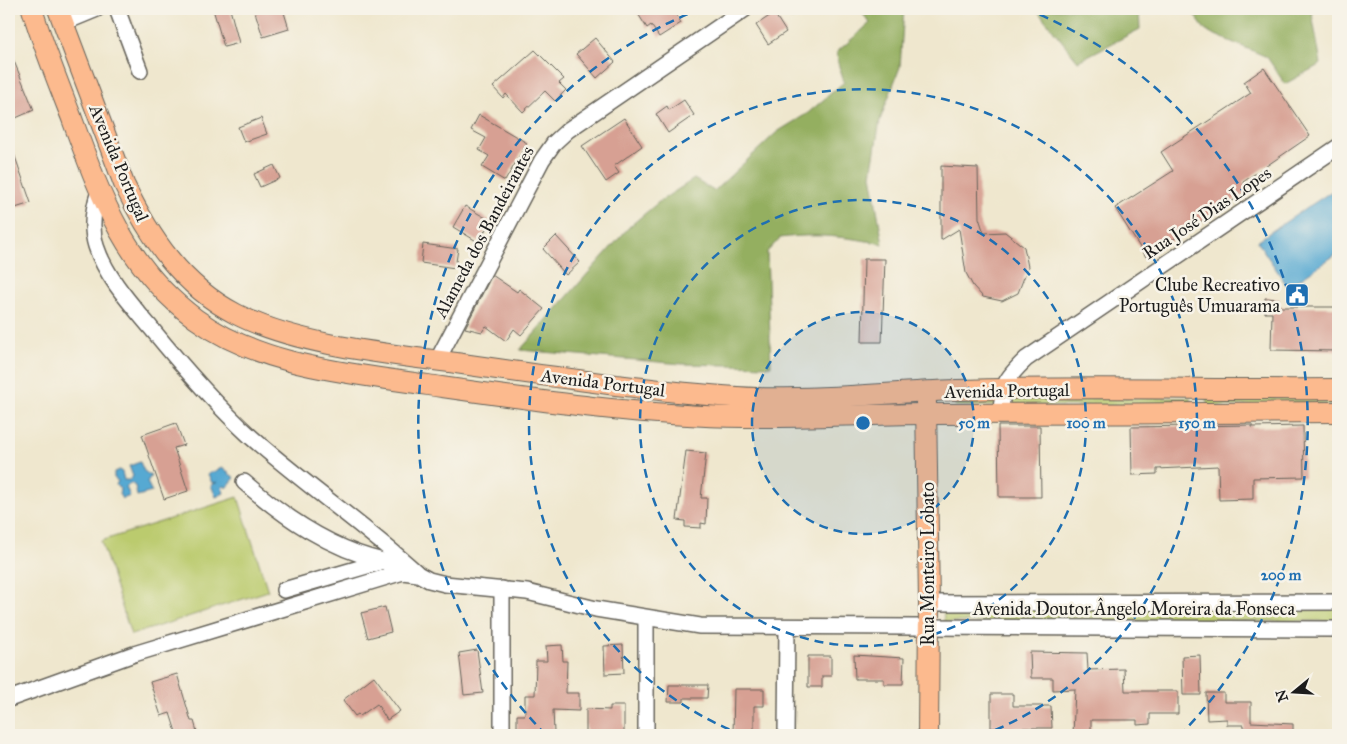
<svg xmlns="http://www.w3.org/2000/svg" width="1347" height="744" font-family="'IM FELL Great Primer',serif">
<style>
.green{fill:#bbcb6e;stroke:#6c7445}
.forest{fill:#94af61;stroke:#58663e}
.water{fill:#57a9d2;stroke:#3a6277}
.building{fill:#d7a093}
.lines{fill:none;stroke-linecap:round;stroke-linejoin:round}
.minor-casing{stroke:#66635a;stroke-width:18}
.major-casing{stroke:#66635a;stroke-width:22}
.minor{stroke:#fff;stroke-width:15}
.major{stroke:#fcba8e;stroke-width:20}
.ring{fill:none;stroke:#1f6fb2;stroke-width:2.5;stroke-dasharray:9 6}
.labels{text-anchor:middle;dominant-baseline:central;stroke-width:5;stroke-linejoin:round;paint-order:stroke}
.street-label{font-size:18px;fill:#1c1c1c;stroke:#f7f3e8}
.poi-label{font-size:18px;fill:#1c1c1c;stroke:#f7f3e8;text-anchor:end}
.centre{fill:#1f6fb2;stroke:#f7f3e8;stroke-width:2.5}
.ring-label{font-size:15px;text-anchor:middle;font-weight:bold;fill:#1f6fb2;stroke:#f7f3e8;stroke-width:5;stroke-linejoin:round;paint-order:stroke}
</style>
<rect width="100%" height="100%" fill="#f7f3e8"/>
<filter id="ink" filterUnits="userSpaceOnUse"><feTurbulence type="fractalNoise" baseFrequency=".02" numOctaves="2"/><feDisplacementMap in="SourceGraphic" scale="10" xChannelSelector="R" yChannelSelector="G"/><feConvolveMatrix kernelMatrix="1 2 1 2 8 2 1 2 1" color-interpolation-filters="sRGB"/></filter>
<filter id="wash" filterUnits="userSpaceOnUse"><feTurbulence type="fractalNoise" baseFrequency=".0096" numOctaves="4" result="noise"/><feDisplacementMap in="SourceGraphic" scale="20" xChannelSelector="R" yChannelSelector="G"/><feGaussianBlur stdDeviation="1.12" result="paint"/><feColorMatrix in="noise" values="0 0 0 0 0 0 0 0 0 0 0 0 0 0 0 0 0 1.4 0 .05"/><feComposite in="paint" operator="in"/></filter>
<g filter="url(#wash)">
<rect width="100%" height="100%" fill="#efe7ce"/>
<g class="green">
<polygon points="1338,397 1338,405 1207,406 1207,398"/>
<polygon points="956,398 1190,398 1190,406 955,406"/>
<polygon points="238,497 268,591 131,635 101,541"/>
<polygon points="1338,605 1338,621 944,622 943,608"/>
</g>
<g class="forest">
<polygon points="784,9 808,9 792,19"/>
<path d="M 859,9 L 904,9 L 900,67 L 880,120 L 871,175 L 883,244 C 848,237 816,233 780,238 L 767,252 L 771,366 L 682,364 L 520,350 L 630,226 L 660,201 L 694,179 L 714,191 L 777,132 L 808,113 L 844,82 L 838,63 L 837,52 L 870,23 Z"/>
<polygon points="1036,9 1139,9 1140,29 1078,61"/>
<polygon points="1190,9 1318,9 1312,14 1321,64 1285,84 1267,57 1206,31"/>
</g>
<g class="water">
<polygon points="1338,187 1338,253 1288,287 1257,241"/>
<polygon points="140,462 144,471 151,476 147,482 152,492 137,496 135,486 131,483 126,487 130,496 122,499 119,494 120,489 116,485 118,481 114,478 114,472 119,470 122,472 124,480 130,480 133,476 129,466"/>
<polygon points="222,468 235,478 226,488 225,486 222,487 224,493 216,497 211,485 218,482 212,483 208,474"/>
</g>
<g id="blocks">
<g class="building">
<polygon points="213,9 230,9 239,43 224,47"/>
<polygon points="254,9 283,9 289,29 263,37"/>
<polygon points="635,9 673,9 681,23 659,37 651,25 647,28"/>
<polygon points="774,13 786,32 768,44 756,25"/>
<polygon points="595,38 615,62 597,78 576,54"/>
<polygon points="9,49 34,110 9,121"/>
<polygon points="535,50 564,79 559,83 566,90 555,101 545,91 523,112 506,94 503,98 493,87"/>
<polygon points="1264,68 1310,136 1243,182 1248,191 1146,257 1115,208 1173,171 1161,152 1251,93 1244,82"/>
<polygon points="684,100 694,115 668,133 656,114 667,106 669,110"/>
<polygon points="479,115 527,143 505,181 482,167 489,156 479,150 486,138 471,130"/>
<polygon points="261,118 267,134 244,142 238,127"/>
<polygon points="624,118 642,146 614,166 619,173 606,182 582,146"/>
<polygon points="11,145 31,203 9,210 9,146"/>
<polygon points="274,165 280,178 260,187 254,174"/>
<polygon points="941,166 978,168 979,218 984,233 1005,232 1024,247 1028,267 1018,293 1002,301 983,297 973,286 966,273 959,229 941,240"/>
<polygon points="465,206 491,221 478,242 453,227"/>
<polygon points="556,236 580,262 566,275 543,249"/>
<polygon points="423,244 458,249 455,268 421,263"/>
<polygon points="864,259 885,259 882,342 862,342"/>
<polygon points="492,275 517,292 519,289 544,309 521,335 514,329 506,341 486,326 482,332 465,328"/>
<polygon points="1265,298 1279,299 1279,307 1338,307 1338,351 1271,350 1272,313 1265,313"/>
<polygon points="176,423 184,445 174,448 188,491 164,499 142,435"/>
<polygon points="1252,425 1252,427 1303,426 1304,477 1253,478 1253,499 1219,500 1218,466 1157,469 1157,474 1132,475 1131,427"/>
<polygon points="998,426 1040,426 1041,497 999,497"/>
<polygon points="686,451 706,453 701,498 707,498 706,524 701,523 701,528 685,527 685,521 677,520"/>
<polygon points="385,607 391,632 368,638 361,613"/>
<polygon points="562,645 563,661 567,661 566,693 579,693 579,711 553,710 554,733 517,734 517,715 525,715 525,695 535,695 536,661 547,661 546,646"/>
<polygon points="623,645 624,673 605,674 604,646"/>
<polygon points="477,650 483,693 464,695 459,653"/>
<polygon points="1030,652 1087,653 1088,670 1124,669 1125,691 1178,691 1178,714 1150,714 1150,724 1137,725 1137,720 1091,720 1091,735 1073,735 1075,689 1053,690 1053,678 1031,678"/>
<polygon points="854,655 904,658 903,684 884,684 884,679 855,679"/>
<polygon points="1200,655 1201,695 1183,695 1182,656"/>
<polygon points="808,656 831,656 831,676 822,676 822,687 808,687"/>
<polygon points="177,674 191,721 194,721 198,735 177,735 170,713 161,716 150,682"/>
<polygon points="374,676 400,711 387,720 377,704 360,716 358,714 355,716 343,700"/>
<polygon points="669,685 708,685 707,698 684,698 684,702 668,702"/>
<polygon points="734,689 764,689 764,706 754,706 754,735 733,735"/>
<polygon points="1206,693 1224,693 1224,702 1251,702 1251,722 1293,724 1293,735 1244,735 1244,725 1227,725 1227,719 1207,720"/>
<polygon points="991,694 1013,694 1013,706 1051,706 1052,728 991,728"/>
<polygon points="610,706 624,706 624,735 586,735 586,709 610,710"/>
</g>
</g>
</g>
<g filter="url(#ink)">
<use href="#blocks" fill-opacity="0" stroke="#66635a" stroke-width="1"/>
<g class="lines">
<defs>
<g id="minor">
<polyline points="117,9 140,71"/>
<polyline points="63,23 97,9"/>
<path d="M 99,191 C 93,209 90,227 96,246 C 106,277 131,304 151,328 C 182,366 214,403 251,437 C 304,484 363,524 416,572"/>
<polyline points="437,361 542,160 554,143 568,130 745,9"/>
<path d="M 1001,414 C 1002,385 1004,380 1026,359 L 1338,147"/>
<path d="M 244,482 C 284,517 330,549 383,561"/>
<polyline points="502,589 502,735"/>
<polyline points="284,590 384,561 403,572 418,574 429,580 445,584 527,592 596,609 700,626 1338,629"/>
<polyline points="929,603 1338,602"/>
<polyline points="646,618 646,735"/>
<polyline points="9,699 134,654 403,572"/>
<polyline points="786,735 787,628"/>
</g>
<g id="major">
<path d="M 32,9 C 43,45 57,80 71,116 C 100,195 125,267 196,319 C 262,367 350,373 428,385 C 533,400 640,416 745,417 C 806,418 867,414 928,414 C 1065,414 1201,413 1338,412"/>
<path d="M 58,9 L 124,184 C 150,238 182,286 236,314 C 296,345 389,354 456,363 C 509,371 562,378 616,385 C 663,390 710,397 757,398 C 824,400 891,392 957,390 C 1084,386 1211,390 1338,389"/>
<polyline points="926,402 929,603 928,735"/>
</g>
</defs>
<use href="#minor" class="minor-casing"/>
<use href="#major" class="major-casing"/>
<use href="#minor" class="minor"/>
<use href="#major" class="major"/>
</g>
</g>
<circle cx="863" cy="423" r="111" fill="#1f6fb2" fill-opacity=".12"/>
<g class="ring">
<circle cx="863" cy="423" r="111"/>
<circle cx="863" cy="423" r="223"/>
<path d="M743 735A334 334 0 1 1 983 735"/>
<path d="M546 735A445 445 0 0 1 700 9M1026 9A445 445 0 0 1 1180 735"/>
</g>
<defs>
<symbol id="civic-square" viewBox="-11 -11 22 22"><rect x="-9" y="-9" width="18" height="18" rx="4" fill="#1f6fb2" stroke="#f7f3e8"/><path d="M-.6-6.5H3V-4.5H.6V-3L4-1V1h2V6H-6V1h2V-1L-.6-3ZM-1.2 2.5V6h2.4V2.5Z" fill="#fff"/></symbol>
</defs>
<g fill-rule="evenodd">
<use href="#civic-square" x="1283" y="281" width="28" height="28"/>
</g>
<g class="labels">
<g class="street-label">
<text transform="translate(119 163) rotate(67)">Avenida Portugal</text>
<text transform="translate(1207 213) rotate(-34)">Rua José Dias Lopes</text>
<text transform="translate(484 232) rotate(-62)">Alameda dos Bandeirantes</text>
<text transform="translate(603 383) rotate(7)">Avenida Portugal</text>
<text transform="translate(1007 391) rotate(-1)">Avenida Portugal</text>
<text transform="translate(928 564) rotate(-90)">Rua Monteiro Lobato</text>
<text x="1134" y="609">Avenida Doutor Ângelo Moreira da Fonseca</text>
</g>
<g class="poi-label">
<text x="1280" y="285">Clube Recreativo<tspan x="1280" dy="21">Português Umuarama</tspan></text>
</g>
</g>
<circle cx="863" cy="423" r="8" class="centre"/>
<g class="ring-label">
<text x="974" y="428">50 m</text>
<text x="1086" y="428">100 m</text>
<text x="1197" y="428">150 m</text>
<text x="1281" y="580">200 m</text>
</g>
<rect width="1347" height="744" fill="none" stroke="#f7f3e8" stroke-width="30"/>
<g transform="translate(1294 692) rotate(252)" stroke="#f7f3e8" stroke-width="4" paint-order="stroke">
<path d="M0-4L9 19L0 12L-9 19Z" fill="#1c1c1c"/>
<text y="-8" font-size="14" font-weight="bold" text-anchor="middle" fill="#1c1c1c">N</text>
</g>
</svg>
